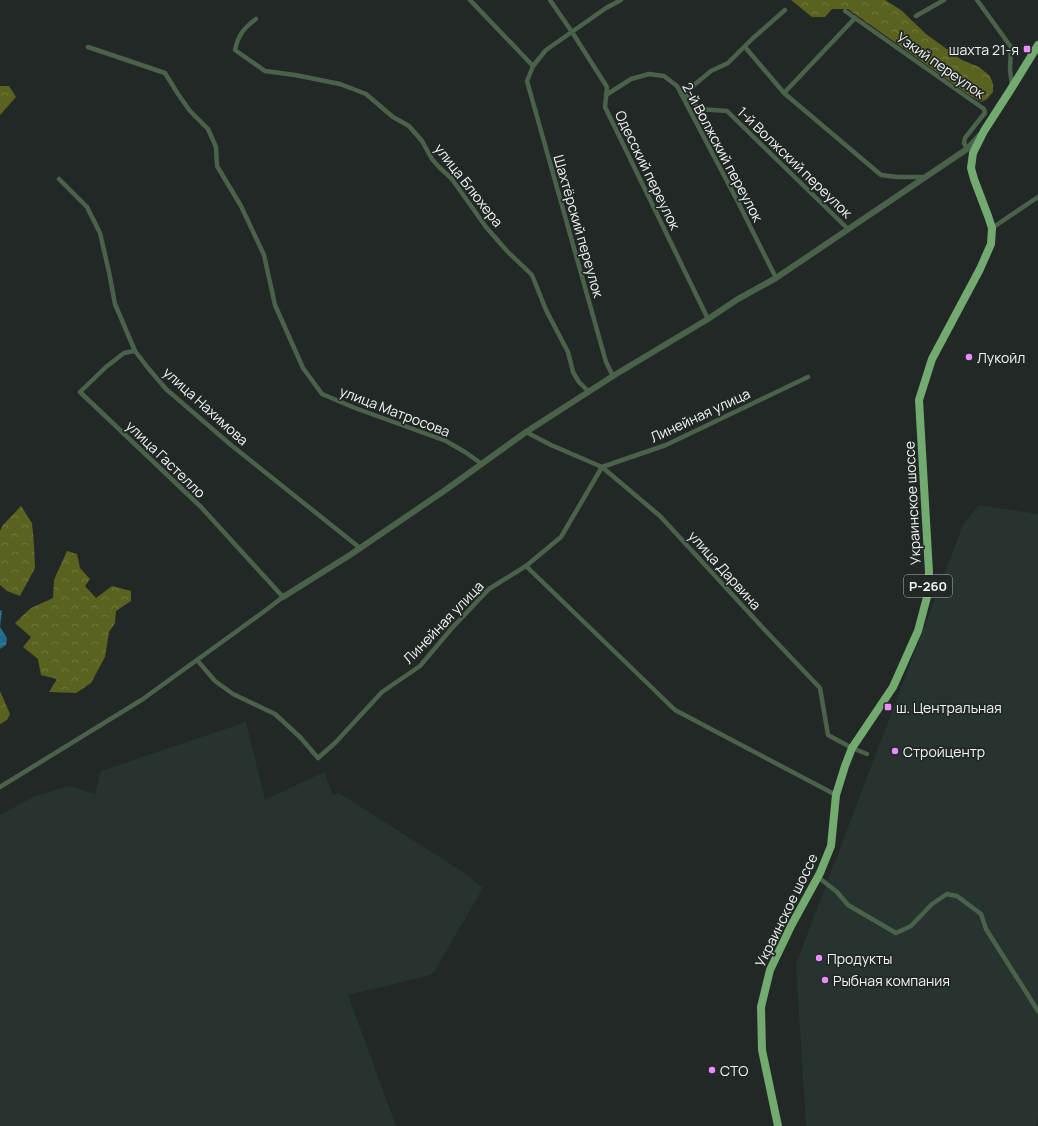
<svg xmlns="http://www.w3.org/2000/svg" width="1038" height="1126" font-family="Manrope,sans-serif">
<style>
.built{fill:#26332f}
.forest{fill:url(#forest-crowns)}
.water{fill:url(#water-waves)}
.lines{fill:none;stroke-linecap:round;stroke-linejoin:round}
.minor{stroke:#4a6249;stroke-width:4.5}
.tertiary{stroke:#4a6249;stroke-width:6}
.trunk{stroke:#72aa6f;stroke-width:8}
.poi-dot{fill:#eb8dfc;stroke:#222826;stroke-width:1.5}
.labels{text-anchor:middle;dominant-baseline:central;stroke-width:3.5;stroke-linejoin:round;paint-order:stroke}
.shield{fill:#222826;stroke:#b3b8b6;stroke-width:1}
.shield-label{font-size:13px;font-weight:bold;fill:#f1f5f3}
.poi-label{font-size:14px;fill:#f1f5f3;stroke:#222826;text-anchor:start}
.street-label{font-size:14px;fill:#f1f5f3;stroke:#222826}
</style>
<defs>
<pattern id="forest-crowns" width="20" height="18" patternUnits="userSpaceOnUse"><rect width="20" height="18" fill="#5b611e"/><path d="M2 6a3 3 0 1 1 6 0M12 15a3 3 0 1 1 6 0" fill="none" stroke="#73783f"/></pattern>
<pattern id="water-waves" width="16" height="10" patternUnits="userSpaceOnUse"><rect width="16" height="10" fill="#206b8d"/><path d="M0 5q4-4 8 0t8 0" fill="none" stroke="#41819e"/></pattern>
</defs>
<rect width="100%" height="100%" fill="#222826"/>
<g class="built">
<polygon points="979,505 1038,514 1038,1118 1035,1126 806,1126 796,964 963,525"/>
<polygon points="246,722 265,800 324,772 333,795 339,793 463,872 483,888 434,972 431,975 348,995 396,1126 0,1126 0,815 35,796 69,786 95,794 101,771"/>
</g>
<g class="forest">
<polygon points="791,0 885,0 901,10 926,34 962,60 979,67 990,76 993,84 993,92 987,99 981,102 969,95 848,9 832,9 825,17 812,17"/>
<polygon points="0,86 9,86 16,97 0,115"/>
<polygon points="21,506 32,523 34,544 35,568 20,596 7,591 0,585 0,531 3,525"/>
<polygon points="67,551 77,554 80,568 90,579 85,586 96,598 112,586 131,591 131,601 116,611 115,623 109,632 105,657 91,683 76,693 49,692 57,679 41,675 38,659 23,647 31,637 15,623 31,608 53,598 54,580"/>
<polygon points="0,691 10,714 7,720 0,724"/>
</g>
<polygon class="water" points="0,610 2,611 0,627 7,638 6,645 0,649"/>
<g class="lines">
<g class="minor">
<polyline points="470,0 533,66"/>
<polyline points="550,0 572,32 607,87 605,107 708,319"/>
<polyline points="977,0 1011,47 1010,70 1012,86"/>
<polyline points="845,11 984,109 985,113 984,114 965,138 964,143 967,149"/>
<polyline points="916,16 944,0"/>
<path d="M 256,19 C 244,28 238,35 235,50 L 265,71 L 295,75 L 340,84 L 366,94 L 393,117 L 409,126 L 422,141 L 432,159 L 440,168 L 451,178 L 459,189 L 486,227 L 507,251 L 532,275 L 546,310 L 568,352 L 573,372 L 579,382 L 589,392"/>
<polyline points="88,47 165,73 178,94 190,111 208,129 216,147 217,166 241,206 264,255 275,305 303,368 322,394 355,408 446,441 465,452 482,464"/>
<polyline points="745,47 784,93 881,175 897,177 924,177"/>
<polyline points="784,93 855,18"/>
<polyline points="684,94 700,109 727,111 848,229"/>
<polyline points="606,95 631,79 649,74 664,76 677,86 739,204 776,278"/>
<polyline points="682,95 711,71 728,63 752,39 785,10"/>
<polyline points="59,179 87,207 100,233 109,272 115,304 135,351 148,368 166,389 231,445 360,548"/>
<polyline points="992,228 1038,197"/>
<polyline points="613,376 606,362 527,81 533,66 546,50 606,8 621,0"/>
<polyline points="526,432 551,445 602,467 660,516 763,628 820,688 828,735 852,748 867,754"/>
<polyline points="526,566 675,710 836,795"/>
<polyline points="197,660 215,681 233,694 275,714 300,737 318,758 335,743 382,692 420,666 452,628 489,589 526,566 561,537 602,467 666,445 808,377"/>
<polyline points="0,787 143,699 262,613 283,597 201,507 80,392 106,367 124,353 135,351"/>
<polyline points="818,877 837,892 848,905 896,933 911,926 932,904 947,894 957,896 981,914 986,929 1038,1011"/>
</g>
<polyline class="tertiary" points="283,597 350,555 444,491 526,432 613,376 708,319 738,299 776,278 967,149 981,134"/>
<polyline class="trunk" points="778,1126 762,1050 761,1007 770,970 791,926 820,873 831,846 836,795 845,766 852,748 893,687 918,631 927,597 929,572 919,400 932,359 980,269 991,244 992,228 988,216 974,179 971,168 973,153 984,131 1011,89 1038,45"/>
</g>
<g class="poi-dot">
<rect x="1023" y="45" width="8" height="8" rx="2"/>
<circle cx="969" cy="357" r="4"/>
<rect x="884" y="703" width="8" height="8" rx="2"/>
<circle cx="895" cy="751" r="4"/>
<circle cx="819" cy="958" r="4"/>
<circle cx="825" cy="980" r="4"/>
<circle cx="712" cy="1070" r="4"/>
</g>
<g class="labels">
<rect class="shield" x="904" y="575" width="48" height="22" rx="3"/>
<g class="shield-label">
<text x="928" y="586">Р-260</text>
</g>
<g class="poi-label">
<text x="1019" y="49" text-anchor="end">шахта 21-я</text>
<text x="977" y="357">Лукойл</text>
<text x="896" y="707">ш. Центральная</text>
<text x="903" y="751">Стройцентр</text>
<text x="827" y="958">Продукты</text>
<text x="833" y="980">Рыбная компания</text>
<text x="720" y="1070">СТО</text>
</g>
<g class="street-label">
<text transform="translate(941 65) rotate(35)">Узкий переулок</text>
<text transform="translate(723 152) rotate(62)">2-й Волжский переулок</text>
<text transform="translate(795 162) rotate(44)">1-й Волжский переулок</text>
<text transform="translate(648 170) rotate(64)">Одесский переулок</text>
<text transform="translate(469 185) rotate(52)">улица Блюхера</text>
<text transform="translate(579 226) rotate(74)">Шахтёрский переулок</text>
<text transform="translate(206 406) rotate(42)">улица Нахимова</text>
<text transform="translate(395 411) rotate(21)">улица Матросова</text>
<text transform="translate(700 415) rotate(-25)">Линейная улица</text>
<text transform="translate(166 459) rotate(44)">улица Гастелло</text>
<text transform="translate(912 503) rotate(-93)">Украинское шоссе</text>
<text transform="translate(725 570) rotate(48)">улица Дарвина</text>
<text transform="translate(443 622) rotate(-46)">Линейная улица</text>
<text transform="translate(786 910) rotate(-64)">Украинское шоссе</text>
</g>
</g>
</svg>
